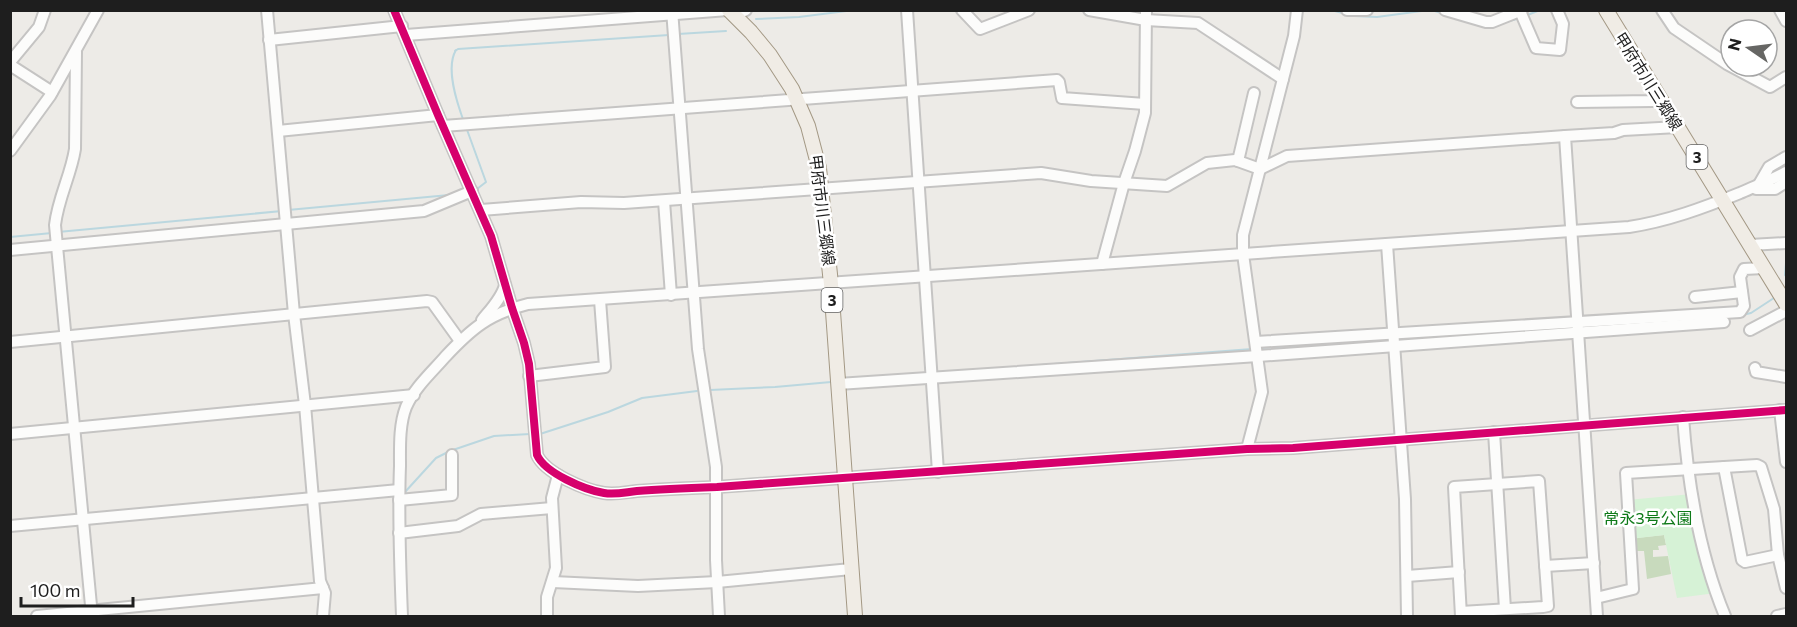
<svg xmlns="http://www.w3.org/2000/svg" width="1797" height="627" font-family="Commissioner,'Noto Sans JP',sans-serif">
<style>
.forest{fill:#c8dabd}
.park{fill:#d6f2d6}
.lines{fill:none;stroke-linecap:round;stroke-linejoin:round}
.stream{stroke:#bbd7df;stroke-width:2}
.minor-casing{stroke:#c5c4c3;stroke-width:14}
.major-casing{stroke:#a39884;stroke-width:16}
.minor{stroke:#fcfcfb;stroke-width:10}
.major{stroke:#f0ece5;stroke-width:14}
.cycleway-casing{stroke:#fff;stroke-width:11}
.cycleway{stroke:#d6006c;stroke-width:8}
.labels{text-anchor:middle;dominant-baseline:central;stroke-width:5;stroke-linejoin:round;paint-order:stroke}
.shield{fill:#fff;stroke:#626262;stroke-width:1.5}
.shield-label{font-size:15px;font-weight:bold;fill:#1e1e1e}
.street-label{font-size:16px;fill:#1e1e1e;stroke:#fff}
.park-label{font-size:16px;fill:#0f7a19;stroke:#fff}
</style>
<rect width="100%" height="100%" fill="#edebe7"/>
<polygon class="forest" points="1664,535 1666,545 1658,546 1659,550 1653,550 1653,557 1668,556 1671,574 1647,579 1644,551 1637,551 1636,538"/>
<polygon class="park" points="1692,494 1716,593 1677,598 1664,535 1630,539 1627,500"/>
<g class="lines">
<g class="stream">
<polyline points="1331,10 1354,16 1377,17 1429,10"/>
<polyline points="1432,10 1441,13"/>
<polyline points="1525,16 1540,10"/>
<polyline points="756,19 799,17 854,10"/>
<polyline points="1502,23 1520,18"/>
<polyline points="678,34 726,31"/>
<path d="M 464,122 C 457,103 445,68 456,50 L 455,51 L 458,49 L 669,35"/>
<polyline points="466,127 486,182 477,189"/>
<polyline points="288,210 449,195"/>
<polyline points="58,232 282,211"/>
<polyline points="10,237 52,233"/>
<polyline points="1786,263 1785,275 1786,276"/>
<polyline points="1742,315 1751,313 1777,296"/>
<polyline points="1401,339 1557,329"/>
<polyline points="1261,348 1387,340"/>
<polyline points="1028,366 1252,349"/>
<polyline points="710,390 775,387 831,382"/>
<polyline points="540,434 608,412 642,398 697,391"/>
<polyline points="405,492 436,458 450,451 494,436 530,434"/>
</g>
<defs>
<g id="minor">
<polyline points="267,10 294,314 305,405 320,581 325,593 323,616"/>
<path d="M 394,10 L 438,115 L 491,236 L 512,308 L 524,343 L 529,364 L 537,455 C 545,473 585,490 604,493 C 616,495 626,492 637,491 C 663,489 690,488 717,487 L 1247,449 L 1293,448 L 1786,410"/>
<polyline points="672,10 698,349 716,467 716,560 719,616"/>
<polyline points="907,10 938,472"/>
<polyline points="962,10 980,29 1029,10"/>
<polyline points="1089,10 1146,20 1198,23 1283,79"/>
<polyline points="1347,10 1367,10"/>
<polyline points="1445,10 1486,22 1492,22 1522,10"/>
<polyline points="1662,10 1674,28 1727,64 1770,87 1786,77"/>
<polyline points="1780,10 1786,21"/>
<polyline points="1520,11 1536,48 1560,50 1563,24 1557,10"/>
<polyline points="734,16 746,10"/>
<polyline points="406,35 728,10"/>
<polyline points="269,40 402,26"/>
<path d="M 76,52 L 75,149 C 71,175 58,198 55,225 L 92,616"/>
<polyline points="10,62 39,27 45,10"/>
<polyline points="10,65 52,92"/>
<polyline points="1577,102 1653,101 1660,98"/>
<polyline points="443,126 1057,80 1059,82 1062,98 1145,104"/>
<polyline points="278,131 438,115"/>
<polyline points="10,151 50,96 98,10"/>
<polyline points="1238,161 1254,93"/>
<polyline points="1758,186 1769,167 1786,157"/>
<polyline points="1756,189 1775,189 1786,182"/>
<polyline points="664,201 671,295"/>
<polyline points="481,210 581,202 624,203 1041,173 1091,181 1167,186 1207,163 1235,160 1260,169 1287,156 1565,136"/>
<polyline points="1387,244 1405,499 1407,616"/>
<polyline points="1750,245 1786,243"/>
<polyline points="10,250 424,211 472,191"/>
<polyline points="1102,264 1124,183 1135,151 1145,113 1146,10"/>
<polyline points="1695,297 1742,292"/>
<path d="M 482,320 C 490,310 502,298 505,285"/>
<polyline points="1750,330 1786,311"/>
<polyline points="10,342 427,301 432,302 460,341"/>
<polyline points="1256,342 1740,312 1744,306 1740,277 1744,269 1764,268"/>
<polyline points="1755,368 1756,372 1786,377"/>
<polyline points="529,376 605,367 600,300"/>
<polyline points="838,384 1258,356 1724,322"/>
<polyline points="1780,410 1786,462"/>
<path d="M 1683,417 C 1688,486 1699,553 1725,616"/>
<polyline points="1494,432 1505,609"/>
<polyline points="10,434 414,395"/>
<polyline points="1247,449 1262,392 1243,254 1243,235 1294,36 1297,10"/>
<polyline points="1724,467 1742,560 1745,562 1778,555"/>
<polyline points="399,500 452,495 452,455"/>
<polyline points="10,526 399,490"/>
<polyline points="399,533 458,526 481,514 552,508"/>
<polyline points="1545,566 1594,563"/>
<polyline points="1407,576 1459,572"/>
<polyline points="553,582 638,586 717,582 851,569"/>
<polyline points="1596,598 1633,589 1626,473 1757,465 1761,467 1774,509 1778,555 1786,588"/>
<polyline points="37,616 323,588"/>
<path d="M 402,616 C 400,566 398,516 400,466 C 400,447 399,425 406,407 C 414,388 432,372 445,357 C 472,328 489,314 528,304 L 1629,227 C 1668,221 1703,208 1740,193 C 1756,186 1771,180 1786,172"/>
<polyline points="547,616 547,597 556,568 552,498 558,475"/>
<polyline points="1461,616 1454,487 1539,481 1548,606 1543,607 1461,612"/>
<polyline points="1597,616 1565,136 1614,133 1623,130 1678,127"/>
<polyline points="1777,616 1786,614"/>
</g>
<g id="major">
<polyline points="729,10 751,32 770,55 792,89 808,126 819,168 831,284 855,616"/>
<polyline points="1606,10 1786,304"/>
</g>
</defs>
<use href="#minor" class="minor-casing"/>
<use href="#major" class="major-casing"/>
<use href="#minor" class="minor"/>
<use href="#major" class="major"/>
<defs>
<path id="cycleway" d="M 394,10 L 438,115 L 491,236 L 512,308 L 524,343 L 529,364 L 537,455 C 545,473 585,490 604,493 C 616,495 626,492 637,491 C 663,489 690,488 717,487 L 1247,449 L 1293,448 L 1786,410"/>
</defs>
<use href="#cycleway" class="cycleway-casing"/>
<use href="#cycleway" class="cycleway"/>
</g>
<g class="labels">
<g class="shield">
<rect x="1686.5" y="145" width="21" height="24" rx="4.5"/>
<rect x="821.5" y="288" width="21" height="24" rx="4.5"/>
</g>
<g class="shield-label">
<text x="1697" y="157">3</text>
<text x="832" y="300">3</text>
</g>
<g class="street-label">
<text transform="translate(1649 81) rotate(58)">甲府市川三郷線</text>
<text transform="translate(823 210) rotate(83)">甲府市川三郷線</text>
</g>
<g class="park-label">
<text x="1648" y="517">常永3号公園</text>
</g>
</g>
<rect width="1797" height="627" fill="none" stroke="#1e1e1e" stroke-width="24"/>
<g transform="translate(1749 48) rotate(284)"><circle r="28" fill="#ffffff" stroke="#a5a5a5" stroke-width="1.5"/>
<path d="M0-4.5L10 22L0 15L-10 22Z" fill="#666664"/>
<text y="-9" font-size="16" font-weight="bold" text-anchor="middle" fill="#1e1e1e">N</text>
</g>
<path d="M21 597v9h112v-9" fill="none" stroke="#1e1e1e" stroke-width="3"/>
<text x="30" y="597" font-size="18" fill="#1e1e1e" stroke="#ffffff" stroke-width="4.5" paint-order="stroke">100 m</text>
</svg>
